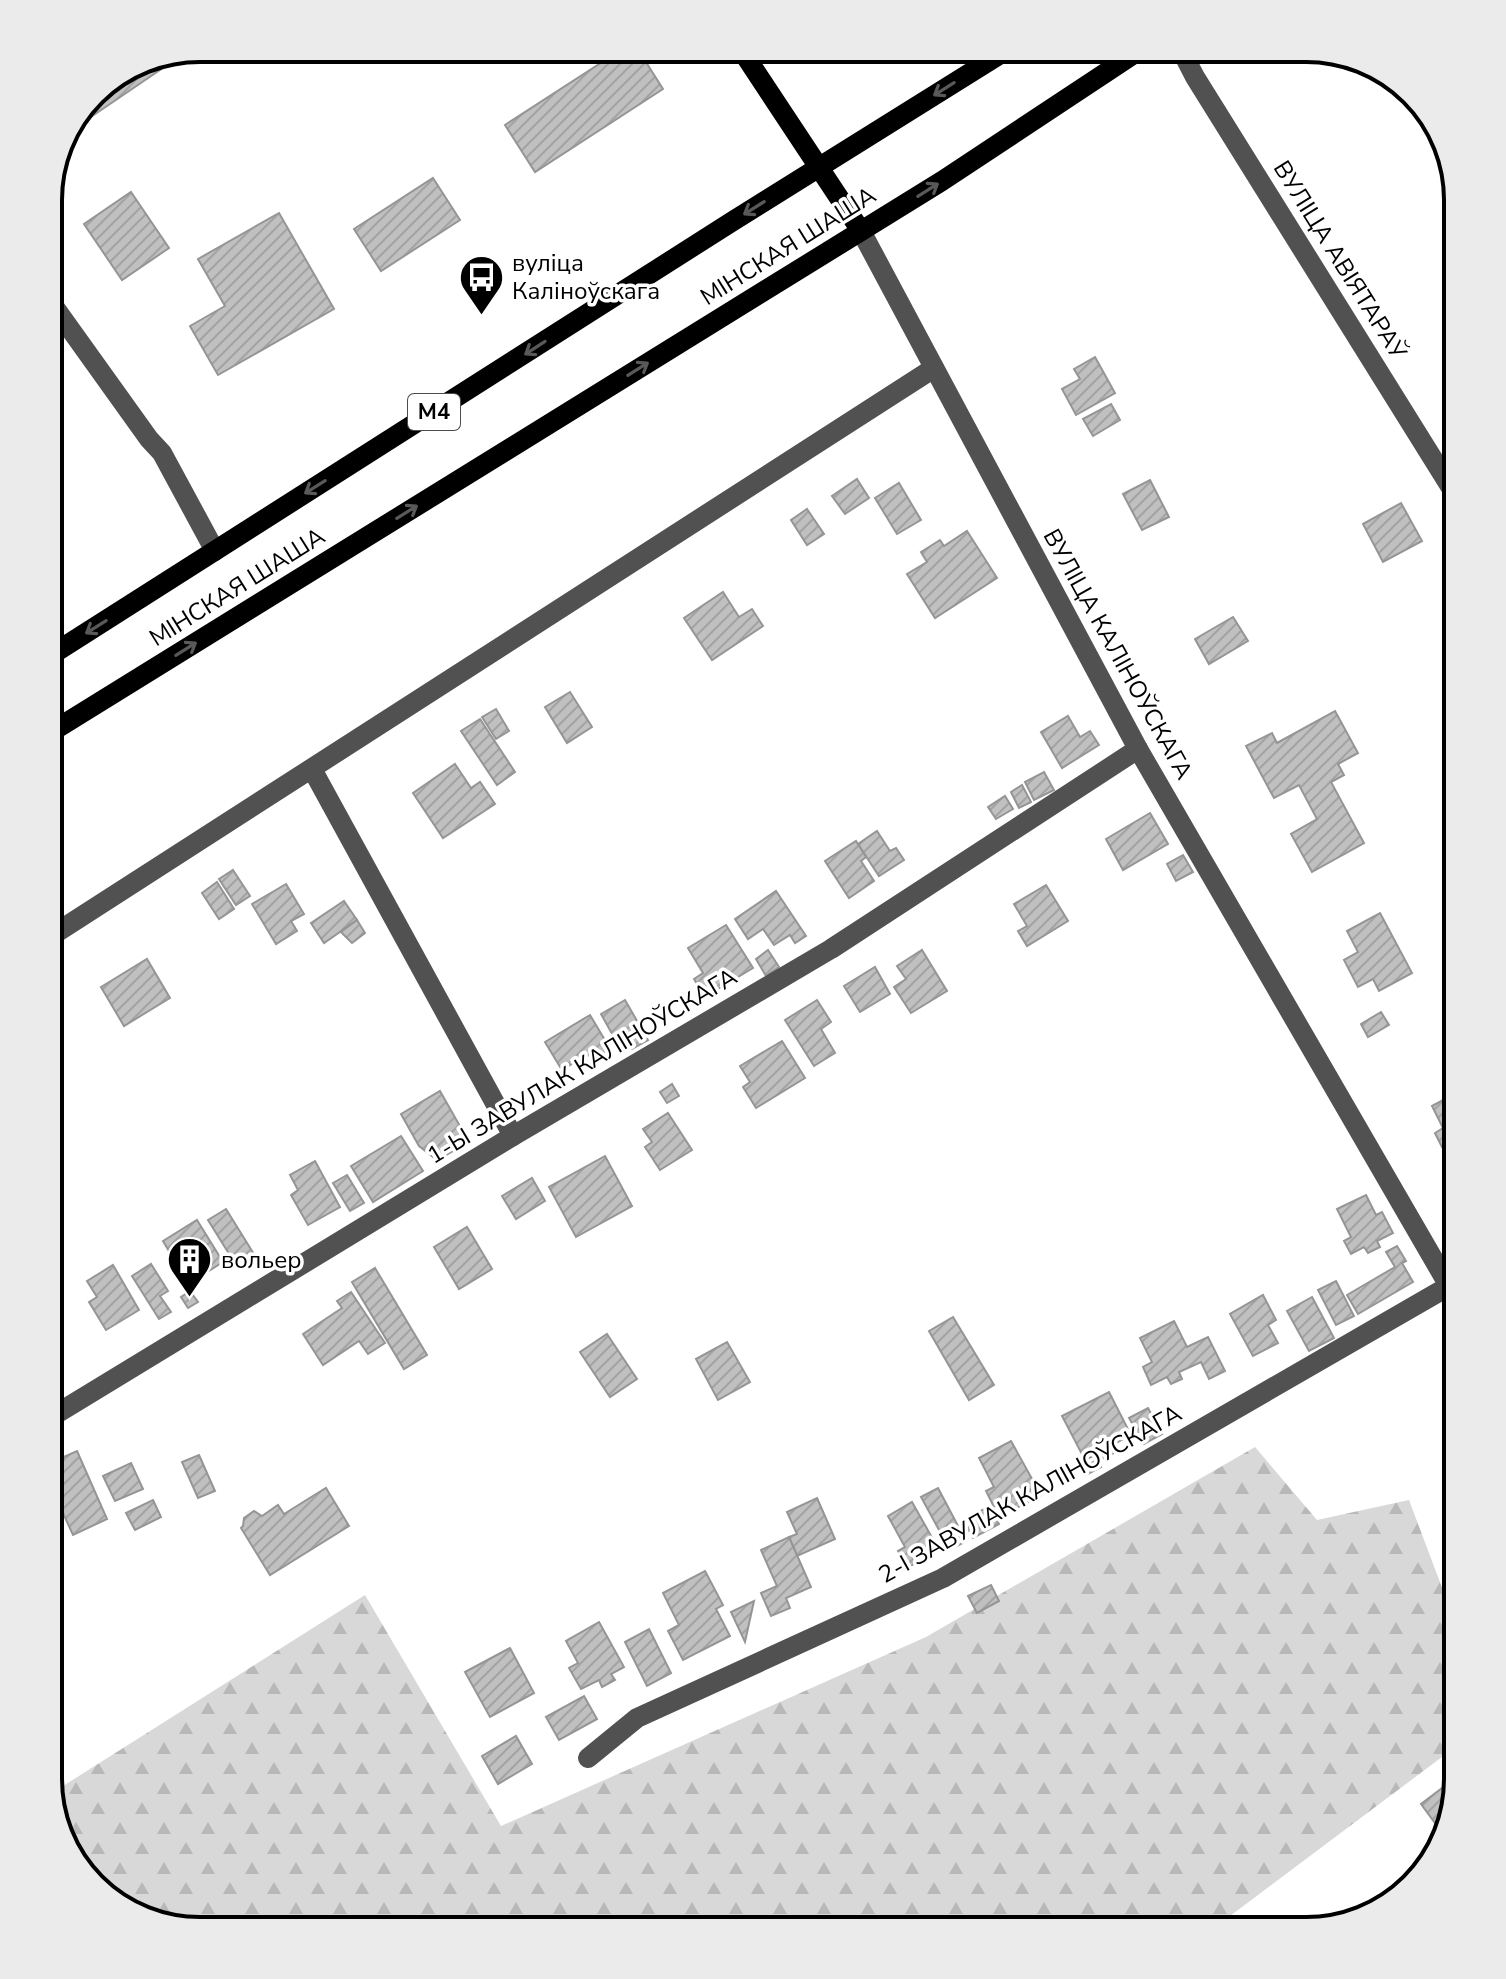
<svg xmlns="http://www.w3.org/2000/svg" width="1506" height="1979" font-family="'Nunito Sans',sans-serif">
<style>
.forest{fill:url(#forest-firs)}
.building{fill:url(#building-hatch);stroke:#959595;stroke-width:2}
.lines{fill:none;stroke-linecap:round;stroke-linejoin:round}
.minor{stroke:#515151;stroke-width:20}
.major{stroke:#000;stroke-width:20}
.oneway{stroke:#595959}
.labels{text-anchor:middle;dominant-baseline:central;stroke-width:7;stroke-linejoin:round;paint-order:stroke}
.shield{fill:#fff;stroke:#4c4c4c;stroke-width:2}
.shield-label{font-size:22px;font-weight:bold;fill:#000}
.street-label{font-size:24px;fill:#000;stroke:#fff}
.poi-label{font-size:24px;fill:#000;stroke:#fff;text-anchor:start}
.rim{fill:none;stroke:#000;stroke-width:4}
</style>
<defs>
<pattern id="forest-firs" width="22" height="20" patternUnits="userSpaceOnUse" patternTransform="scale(2)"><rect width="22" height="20" fill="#d8d8d8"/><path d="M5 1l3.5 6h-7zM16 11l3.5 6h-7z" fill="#b8b8b8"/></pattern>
<pattern id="building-hatch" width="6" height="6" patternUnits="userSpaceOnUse" patternTransform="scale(2)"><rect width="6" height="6" fill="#c0c0c0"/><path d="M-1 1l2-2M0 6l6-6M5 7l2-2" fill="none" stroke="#a3a3a3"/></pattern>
</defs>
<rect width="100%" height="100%" fill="#fff"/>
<polygon class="forest" points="1255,1447 1317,1520 1409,1500 1458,1630 1458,1745 1210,1931 200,1931 124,1911 73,1863 52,1793 365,1595 501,1826 926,1637"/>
<g class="building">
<polygon points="624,48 637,48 663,89 535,172 505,125"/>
<polygon points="182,55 63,136 100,86"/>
<polygon points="433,178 460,220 381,271 354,229"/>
<polygon points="131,192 169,248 122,280 84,224"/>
<polygon points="279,213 334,309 218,375 190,326 225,306 198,259"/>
<polygon points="1095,357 1115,393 1076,415 1062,389 1080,379 1074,369"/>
<polygon points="1111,404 1120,420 1093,436 1083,419"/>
<polygon points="857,479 869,498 845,514 832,496"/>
<polygon points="1150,480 1169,517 1142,530 1123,494"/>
<polygon points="899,483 921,520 897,534 875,498"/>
<polygon points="1401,503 1422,541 1383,562 1363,524"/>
<polygon points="807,509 824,534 807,545 791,520"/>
<polygon points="967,531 997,578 935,618 907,574 927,562 921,552 940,540 944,546"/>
<polygon points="723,592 739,617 752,609 763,626 712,660 684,618"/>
<polygon points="1233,617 1248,641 1209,664 1195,639"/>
<polygon points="570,692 592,727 567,743 545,707"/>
<polygon points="496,709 509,731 496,739 482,717"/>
<polygon points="1335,711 1358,753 1338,764 1344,775 1331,782 1364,843 1312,872 1291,834 1317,819 1299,785 1274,798 1246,746 1272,733 1277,743"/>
<polygon points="1068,716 1080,737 1090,731 1099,745 1062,768 1041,732"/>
<polygon points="480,719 515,772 497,785 461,731"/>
<polygon points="455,764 471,788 480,782 495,804 443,838 413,793"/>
<polygon points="1044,772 1054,790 1034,800 1025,782"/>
<polygon points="1022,785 1031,802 1019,808 1011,792"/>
<polygon points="1005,796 1013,809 996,819 988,807"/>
<polygon points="1150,813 1168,844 1123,870 1106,839"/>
<polygon points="877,831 890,851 896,848 904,860 879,876 858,844"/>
<polygon points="856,841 866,857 861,861 874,881 849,898 825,861"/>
<polygon points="1183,855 1193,872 1176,881 1167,864"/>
<polygon points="233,870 250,896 236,905 219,879"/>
<polygon points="217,882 234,909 219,919 202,893"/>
<polygon points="286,884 304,914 291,921 297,931 276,944 252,904"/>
<polygon points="1046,885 1068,921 1027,946 1018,931 1027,926 1014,904"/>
<polygon points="776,891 806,936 795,943 790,935 774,945 763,929 748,939 735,919"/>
<polygon points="344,901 357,920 324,943 311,923"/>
<polygon points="1380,913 1412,973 1379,991 1373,979 1358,987 1344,960 1358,952 1347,931"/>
<polygon points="357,920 365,933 352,943 341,932"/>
<polygon points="726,925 753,968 705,997 694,979 703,973 688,948"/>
<polygon points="768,950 779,967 766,976 756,959"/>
<polygon points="922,950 947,991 911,1013 894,987 906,979 897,966"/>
<polygon points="147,959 170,998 124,1026 101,987"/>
<polygon points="875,967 890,994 860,1012 844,986"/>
<polygon points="625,1000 648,1040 632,1049 625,1036 616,1041 601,1014"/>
<polygon points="817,1000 831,1022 821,1029 835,1053 814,1066 785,1020"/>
<polygon points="1381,1012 1389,1025 1368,1037 1361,1024"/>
<polygon points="590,1015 612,1052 594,1063 588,1054 562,1070 545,1042"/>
<polygon points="782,1041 805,1078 756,1108 743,1087 750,1082 740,1066"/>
<polygon points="672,1084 679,1096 667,1103 660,1092"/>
<polygon points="440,1091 469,1142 437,1160 419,1146 401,1114"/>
<polygon points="1458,1092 1458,1138 1442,1147 1435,1133 1443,1128 1432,1106"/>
<polygon points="668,1113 692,1150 660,1170 645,1147 652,1142 643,1129"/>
<polygon points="401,1136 423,1171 373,1202 351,1166"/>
<polygon points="605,1156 632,1206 576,1237 549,1187"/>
<polygon points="315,1161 340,1207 308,1225 291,1195 298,1190 290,1175"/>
<polygon points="1458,1166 1458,1189 1457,1189 1447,1172"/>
<polygon points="347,1175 364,1203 350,1211 333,1183"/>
<polygon points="532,1178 545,1201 516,1219 502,1196"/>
<polygon points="1366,1195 1376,1215 1382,1212 1393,1233 1377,1241 1380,1247 1368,1253 1364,1247 1351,1254 1344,1241 1351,1237 1337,1209"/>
<polygon points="226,1209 257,1259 239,1270 208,1220"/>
<polygon points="197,1220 223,1262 204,1274 194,1259 179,1268 163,1241"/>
<polygon points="467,1227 492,1269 459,1289 434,1247"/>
<polygon points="1397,1246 1406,1261 1402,1263 1413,1282 1358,1314 1347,1295 1395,1267 1386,1252"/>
<polygon points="151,1264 168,1291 160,1296 171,1312 159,1319 132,1276"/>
<polygon points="113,1265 139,1310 106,1330 89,1302 97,1297 87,1281"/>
<polygon points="375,1268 427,1355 404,1369 352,1282"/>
<polygon points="1336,1281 1354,1316 1336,1325 1318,1290"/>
<polygon points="190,1291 198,1302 188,1308 181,1297"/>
<polygon points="351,1292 385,1343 368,1354 359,1341 323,1365 303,1334 342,1308 337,1301"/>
<polygon points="1263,1295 1276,1320 1268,1325 1278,1343 1253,1356 1230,1314"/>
<polygon points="1312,1297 1334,1338 1309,1351 1287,1311"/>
<polygon points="953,1317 994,1385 969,1400 929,1331"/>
<polygon points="1174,1321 1187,1347 1208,1337 1225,1371 1209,1379 1201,1362 1179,1372 1182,1379 1171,1384 1167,1377 1151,1385 1143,1367 1152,1362 1140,1338"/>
<polygon points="607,1334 637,1379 610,1397 580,1352"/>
<polygon points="727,1342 750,1382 718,1400 696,1359"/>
<polygon points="1109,1392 1131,1435 1110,1446 1114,1453 1102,1459 1099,1453 1085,1460 1062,1416"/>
<polygon points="1148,1408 1162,1434 1144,1444 1129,1418"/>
<polygon points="1011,1441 1041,1495 1011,1511 1005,1501 994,1507 986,1491 994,1487 979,1458"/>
<polygon points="77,1451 107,1519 73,1535 48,1480 48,1464"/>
<polygon points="199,1455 215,1491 198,1498 182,1462"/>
<polygon points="1097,1460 1101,1467 1086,1475 1082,1468"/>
<polygon points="131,1463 143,1489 115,1501 103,1476"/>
<polygon points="326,1488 349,1526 270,1575 241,1528 243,1526 244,1518 254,1511 262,1516 278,1505 284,1514"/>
<polygon points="938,1488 966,1541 950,1550 921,1497"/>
<polygon points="817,1498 835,1539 797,1556 789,1537 797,1534 787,1512"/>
<polygon points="153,1500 161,1517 135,1530 126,1513"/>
<polygon points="912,1502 939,1550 907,1568 898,1551 905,1547 888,1516"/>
<polygon points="990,1506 999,1524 973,1538 963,1520"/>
<polygon points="789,1537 811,1587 786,1598 790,1608 771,1616 761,1593 777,1586 761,1550"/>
<polygon points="705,1571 723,1605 716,1609 730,1636 683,1660 668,1631 679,1625 663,1593"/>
<polygon points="991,1585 999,1601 977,1613 968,1596"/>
<polygon points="754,1601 745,1642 731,1612"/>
<polygon points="599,1622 624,1667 611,1674 615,1680 602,1687 599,1680 581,1689 569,1668 578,1663 566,1641"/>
<polygon points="649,1629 671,1673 647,1686 625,1642"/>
<polygon points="510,1648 534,1693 490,1717 465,1672"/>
<polygon points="584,1696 597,1719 559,1740 546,1717"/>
<polygon points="516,1736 532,1764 498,1784 482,1756"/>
<polygon points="1458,1776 1458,1779 1443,1834 1421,1804"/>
</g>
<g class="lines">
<g class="minor">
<polyline points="1180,48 1195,77 1458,499"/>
<polyline points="48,298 149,439 162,453 215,551"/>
<polyline points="312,769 513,1136"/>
<polyline points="48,938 934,368"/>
<polyline points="48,1419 513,1136 831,949 1138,749"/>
<polyline points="588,1758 637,1718 943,1578 1449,1286 1138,749 861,231"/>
</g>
<g class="major">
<polyline points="740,48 861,231"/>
<polyline points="48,657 733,221 1010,48"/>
<polyline points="48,734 942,181 1143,48"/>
</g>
</g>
<defs><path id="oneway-shaft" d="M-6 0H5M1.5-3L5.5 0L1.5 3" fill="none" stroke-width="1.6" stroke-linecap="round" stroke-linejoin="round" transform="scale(2)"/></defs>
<g class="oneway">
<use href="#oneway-shaft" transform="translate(944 89) rotate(148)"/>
<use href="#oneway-shaft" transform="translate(928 190) rotate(-32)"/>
<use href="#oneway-shaft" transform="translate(754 208) rotate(148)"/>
<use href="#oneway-shaft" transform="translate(535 348) rotate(147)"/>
<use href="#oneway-shaft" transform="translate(638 369) rotate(-32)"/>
<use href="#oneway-shaft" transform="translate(315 487) rotate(148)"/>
<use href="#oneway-shaft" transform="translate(407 512) rotate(-32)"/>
<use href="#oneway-shaft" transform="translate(96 627) rotate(148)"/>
<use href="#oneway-shaft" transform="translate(186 649) rotate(-32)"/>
</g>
<defs>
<symbol id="bus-pin" viewBox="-11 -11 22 30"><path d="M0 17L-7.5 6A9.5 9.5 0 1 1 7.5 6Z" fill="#000" stroke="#fff"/><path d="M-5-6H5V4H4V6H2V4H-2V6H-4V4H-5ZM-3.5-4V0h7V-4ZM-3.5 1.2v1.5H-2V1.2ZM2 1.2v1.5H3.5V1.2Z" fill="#fff"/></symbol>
<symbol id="building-pin" viewBox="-11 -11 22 30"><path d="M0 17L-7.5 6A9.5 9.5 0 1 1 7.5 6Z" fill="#000" stroke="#fff"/><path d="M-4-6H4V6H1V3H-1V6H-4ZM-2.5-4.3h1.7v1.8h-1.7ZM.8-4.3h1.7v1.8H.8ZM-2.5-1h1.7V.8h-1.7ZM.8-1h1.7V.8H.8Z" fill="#fff"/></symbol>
</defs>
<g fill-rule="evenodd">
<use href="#bus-pin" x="456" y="252" width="51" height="69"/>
<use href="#building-pin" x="164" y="1234" width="51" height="69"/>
</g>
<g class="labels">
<rect class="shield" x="408" y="394" width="52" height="36" rx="6"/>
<g class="shield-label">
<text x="434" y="412">М4</text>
</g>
<g class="street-label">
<text transform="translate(788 246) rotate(-32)">МІНСКАЯ ШАША</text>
<text transform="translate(1340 260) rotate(58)">ВУЛІЦА АВІЯТАРАЎ</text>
<text transform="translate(237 587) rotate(-32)">МІНСКАЯ ШАША</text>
<text transform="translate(1118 654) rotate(61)">ВУЛІЦА КАЛІНОЎСКАГА</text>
<text transform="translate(582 1066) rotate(-31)">1-Ы ЗАВУЛАК КАЛІНОЎСКАГА</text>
<text transform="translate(1030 1494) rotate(-29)">2-І ЗАВУЛАК КАЛІНОЎСКАГА</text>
</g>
<g class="poi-label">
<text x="512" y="263">вуліца<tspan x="512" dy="28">Каліноўскага</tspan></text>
<text x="221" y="1260">вольер</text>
</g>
</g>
<path d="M0 0H1506V1979H0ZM200 62H1306A138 138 0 0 1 1444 200V1779A138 138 0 0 1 1306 1917H200A138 138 0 0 1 62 1779V200A138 138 0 0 1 200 62Z" fill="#ebebeb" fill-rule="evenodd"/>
<path class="rim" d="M200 62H1306A138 138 0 0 1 1444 200V1779A138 138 0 0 1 1306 1917H200A138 138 0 0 1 62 1779V200A138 138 0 0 1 200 62Z"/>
</svg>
